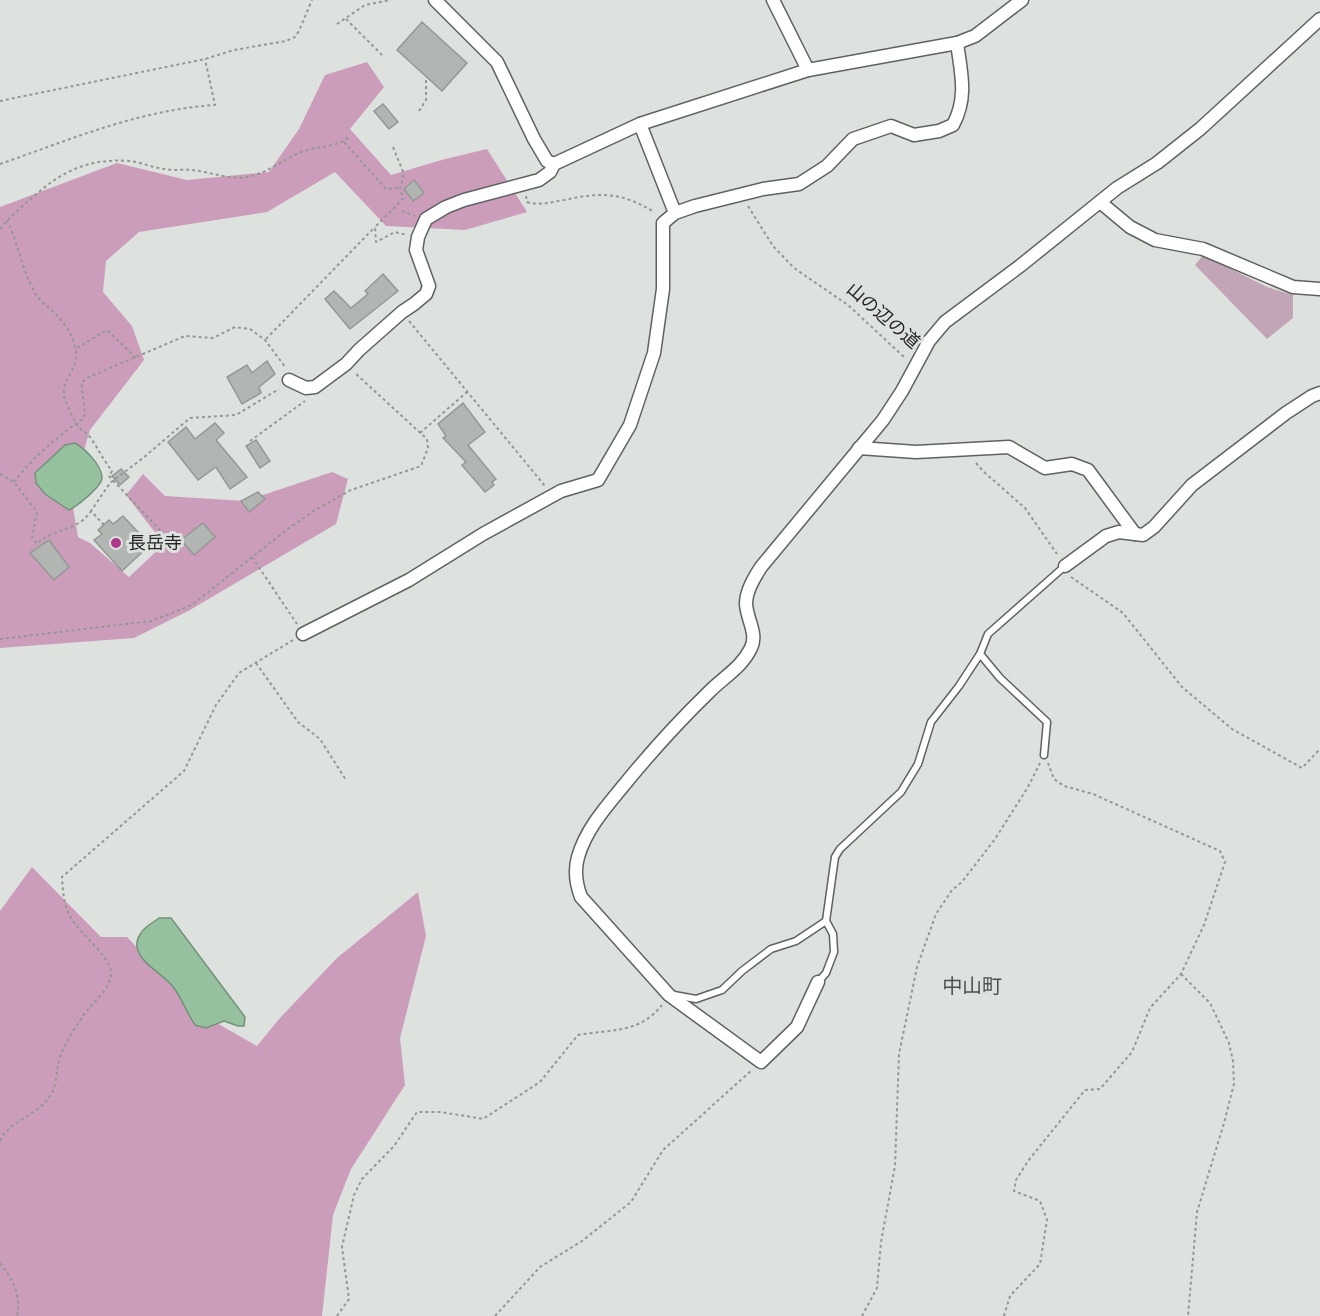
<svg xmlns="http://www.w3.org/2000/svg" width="1320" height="1316" font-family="'Source Sans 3','Noto Sans JP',sans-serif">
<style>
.green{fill:#c2a5b7}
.forest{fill:#cc9dba}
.water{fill:#96c19f;stroke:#74927a;stroke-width:1.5}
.building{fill:#b2b6b2;stroke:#949894;stroke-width:1.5}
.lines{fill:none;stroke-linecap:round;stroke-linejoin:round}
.lane-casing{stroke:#5f6360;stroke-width:9}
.street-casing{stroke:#5f6360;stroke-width:15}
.path{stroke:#949794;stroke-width:2;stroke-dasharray:3 3;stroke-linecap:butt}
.lane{stroke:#fff;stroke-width:6}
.street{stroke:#fff;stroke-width:12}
.poi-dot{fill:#af378c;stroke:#dee2de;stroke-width:2}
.labels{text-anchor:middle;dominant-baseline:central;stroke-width:6;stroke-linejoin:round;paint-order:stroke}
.street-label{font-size:18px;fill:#252625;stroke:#dee2de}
.poi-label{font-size:18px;fill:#252625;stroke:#dee2de;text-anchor:start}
.neighbourhood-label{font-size:20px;fill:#4d514d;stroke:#dee2de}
</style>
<rect width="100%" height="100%" fill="#dee2de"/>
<polygon class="green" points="1203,255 1267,287 1293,295 1293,318 1267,339 1195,265"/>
<g class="forest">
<polygon points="367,62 384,87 350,129 391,175 445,159 487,149 527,212 465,230 386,226 335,172 267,212 139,232 106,261 103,292 132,326 144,360 90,430 71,495 78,537 90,543 129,577 164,544 126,495 143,474 165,496 245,501 332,472 348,479 336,524 190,610 134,638 0,648 0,207 117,163 187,180 269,172 299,129 325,75"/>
<polygon points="32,867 101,937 127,937 201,1014 257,1046 279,1019 337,958 418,892 426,936 400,1038 405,1085 351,1169 333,1215 322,1316 0,1316 0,911"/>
</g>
<g class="water">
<path d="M 75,443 C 85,449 101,464 102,477 C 103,486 77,506 69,510 L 45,494 L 36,483 L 35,473 L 65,445 Z"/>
<path d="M 159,918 L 171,918 L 245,1017 L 244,1026 L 238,1026 L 224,1021 L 206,1028 L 195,1025 C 187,1013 182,999 174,988 C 163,972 124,957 141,933 C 144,927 154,922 159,918 Z"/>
</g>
<g class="building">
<polygon points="422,22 467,63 442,91 397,50"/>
<polygon points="383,104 398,122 389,129 374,111"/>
<polygon points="414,180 424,193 413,201 404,189"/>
<polygon points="383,274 398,291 350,329 325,299 334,291 351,308 368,294 365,291"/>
<polygon points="267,361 275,374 259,387 261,393 242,404 227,377 247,365 252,373"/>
<polygon points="463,403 485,432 468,445 496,479 492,482 494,485 485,492 462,465 466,462 443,438 446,436 438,424"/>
<polygon points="215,423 224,433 216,440 247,477 230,489 216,467 198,480 168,442 186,427 195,439"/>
<polygon points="256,440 270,461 260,468 246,446"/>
<polygon points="121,469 129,477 120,485 112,476"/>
<polygon points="258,492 265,499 249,512 241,501"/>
<polygon points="123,516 150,545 122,571 94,540 102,534 98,530 109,520 113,524"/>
<polygon points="203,523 215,537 194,555 181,540"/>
<polygon points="49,540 69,567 54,580 30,553"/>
</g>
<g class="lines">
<defs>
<g id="lane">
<polyline points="980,654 1000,678 1047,722 1044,755"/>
<polyline points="818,982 826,973 834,952 833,934 826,921 835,857 840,849 901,792 918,764 931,722 959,686 980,654 988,634 1065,566"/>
<polyline points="674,995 696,999 722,990 742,971 771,949 796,941 826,921"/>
</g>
<g id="street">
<polyline points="435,0 497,62 534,139 547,161 554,164"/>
<polyline points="773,0 808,70"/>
<polyline points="640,124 675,213"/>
<polyline points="554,164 640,124 808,70 957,43 975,36 1022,0"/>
<polyline points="1100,202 1130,227 1155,240 1203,249 1293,287 1320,289"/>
<polyline points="289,380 306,388 315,387 346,364 359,350 402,312 414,304 426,294 429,286 416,250 418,237 426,219 446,207 464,200 539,180 550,172 554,164"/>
<polyline points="859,448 916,452 1009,447 1045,468 1072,464 1088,470 1135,534"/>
<polyline points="1065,566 1106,536 1119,532 1143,535 1154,527 1192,485 1286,413 1312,396 1320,393"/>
<path d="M 303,634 L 409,580 L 483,534 L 561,491 L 598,480 L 630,425 L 654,353 L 663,289 L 663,223 L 675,213 L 695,206 L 763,189 L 799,184 L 827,166 L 853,139 L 891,126 L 914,135 L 939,131 L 953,125 C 968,97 961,73 957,43"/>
<path d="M 818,982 L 797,1027 L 761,1062 L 669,995 L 581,897 C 576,884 574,871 578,857 C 586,829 606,807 624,785 C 651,752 680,720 710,691 C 724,677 742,667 751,648 C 758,634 747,620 746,604 C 746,591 754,578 761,567 L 883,420 L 902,391 L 929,341 L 945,322 L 1020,266 L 1117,188 L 1157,163 L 1200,129 L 1320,19"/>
</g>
</defs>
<use href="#lane" class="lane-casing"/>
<use href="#street" class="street-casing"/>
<g class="path">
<polyline points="346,19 383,56"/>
<polyline points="337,24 365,5 391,0"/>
<polyline points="0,101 205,59 234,50 286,41 295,37 299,31 312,0"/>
<polyline points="419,111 426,100 426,76"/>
<polyline points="344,142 386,189 400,188"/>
<polyline points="393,147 404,174 400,188 403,199 375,227 376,242 395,232 407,235"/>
<path d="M 0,164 C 72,139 139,110 215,105 L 205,59"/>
<path d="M 526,196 L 527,202 C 540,206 551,202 564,200 C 600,192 622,192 654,212"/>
<polyline points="748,206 773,246 794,268 848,305 904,357"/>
<polyline points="402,211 415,216"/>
<path d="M 7,220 C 18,243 22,270 35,293 C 42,304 52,309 60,319 C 67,326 73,338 75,347 C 81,368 62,376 64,395 C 64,400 76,425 79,428 C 85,432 88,434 92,440 C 99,450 104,461 112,471 L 109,476 L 172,543"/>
<path d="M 0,229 C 10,217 21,207 33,197 C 62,171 89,158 129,161 C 141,162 153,168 165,169 C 174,171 183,169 192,170 C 210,172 230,180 247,177 C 266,174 284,159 301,152 C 317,146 336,148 349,137"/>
<polyline points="409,321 545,486"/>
<polyline points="266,339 375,227"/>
<polyline points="77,348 107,330 136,358"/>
<polyline points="420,433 467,392"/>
<polyline points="250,441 305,401"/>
<polyline points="976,463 984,472 1025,508 1057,554"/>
<path d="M 0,474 L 14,482 L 37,512 L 32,537 L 37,544 C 53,528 79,531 91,511"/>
<path d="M 14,482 C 32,458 59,435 84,418 C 86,405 81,394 82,382 L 89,377 L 185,336 L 213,338 L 235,327 L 250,329 L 265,340 L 286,368"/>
<polyline points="104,525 91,511 110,483 143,458 190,418 236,415 279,389"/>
<polyline points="252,557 297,624"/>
<polyline points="1071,577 1123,613 1182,687 1232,729 1302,768 1320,749"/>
<polyline points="0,639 152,621 192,605 285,531 315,510 351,490 421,466 428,448 427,439 356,374"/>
<polyline points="256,663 298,722 320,739 346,780"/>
<polyline points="1181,974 1210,1003 1229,1043 1233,1061 1234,1084 1224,1123 1197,1212 1188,1316"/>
<path d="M 0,1141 C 11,1119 38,1116 50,1096 C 57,1086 56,1072 59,1061 C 62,1046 75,1029 83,1016 C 90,1004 113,988 111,971 C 109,957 84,936 75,924 C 64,910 63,894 62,877 L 184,771 L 216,705 L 239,673 L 293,640"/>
<path d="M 0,1263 C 13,1280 21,1294 17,1316"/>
<path d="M 337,1316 L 349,1299 L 342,1247 L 354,1195 L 362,1179 L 394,1146 L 417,1112 L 441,1112 L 483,1119 L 540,1082 L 578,1035 C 611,1029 639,1034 662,1005"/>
<polyline points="495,1316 540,1267 582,1241 631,1202 663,1150 752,1070"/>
<polyline points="862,1316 877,1288 881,1242 895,1166 899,1054 917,967 936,914 952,890 962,882 995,839 1028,787 1040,763"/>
<polyline points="1004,1316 1010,1296 1040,1264 1047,1220 1040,1201 1014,1191 1016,1180 1028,1161 1085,1090 1100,1089 1132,1052 1150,1008 1181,974 1204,925 1225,862 1220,851 1093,794 1064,786 1054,779 1048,763"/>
</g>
<use href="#lane" class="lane"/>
<use href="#street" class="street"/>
</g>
<circle class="poi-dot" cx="116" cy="543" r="6"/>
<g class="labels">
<g class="street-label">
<text transform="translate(883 316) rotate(41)">山の辺の道</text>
</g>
<g class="poi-label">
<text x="128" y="543">長岳寺</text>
</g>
<g class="neighbourhood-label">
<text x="972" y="987">中山町</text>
</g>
</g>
</svg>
